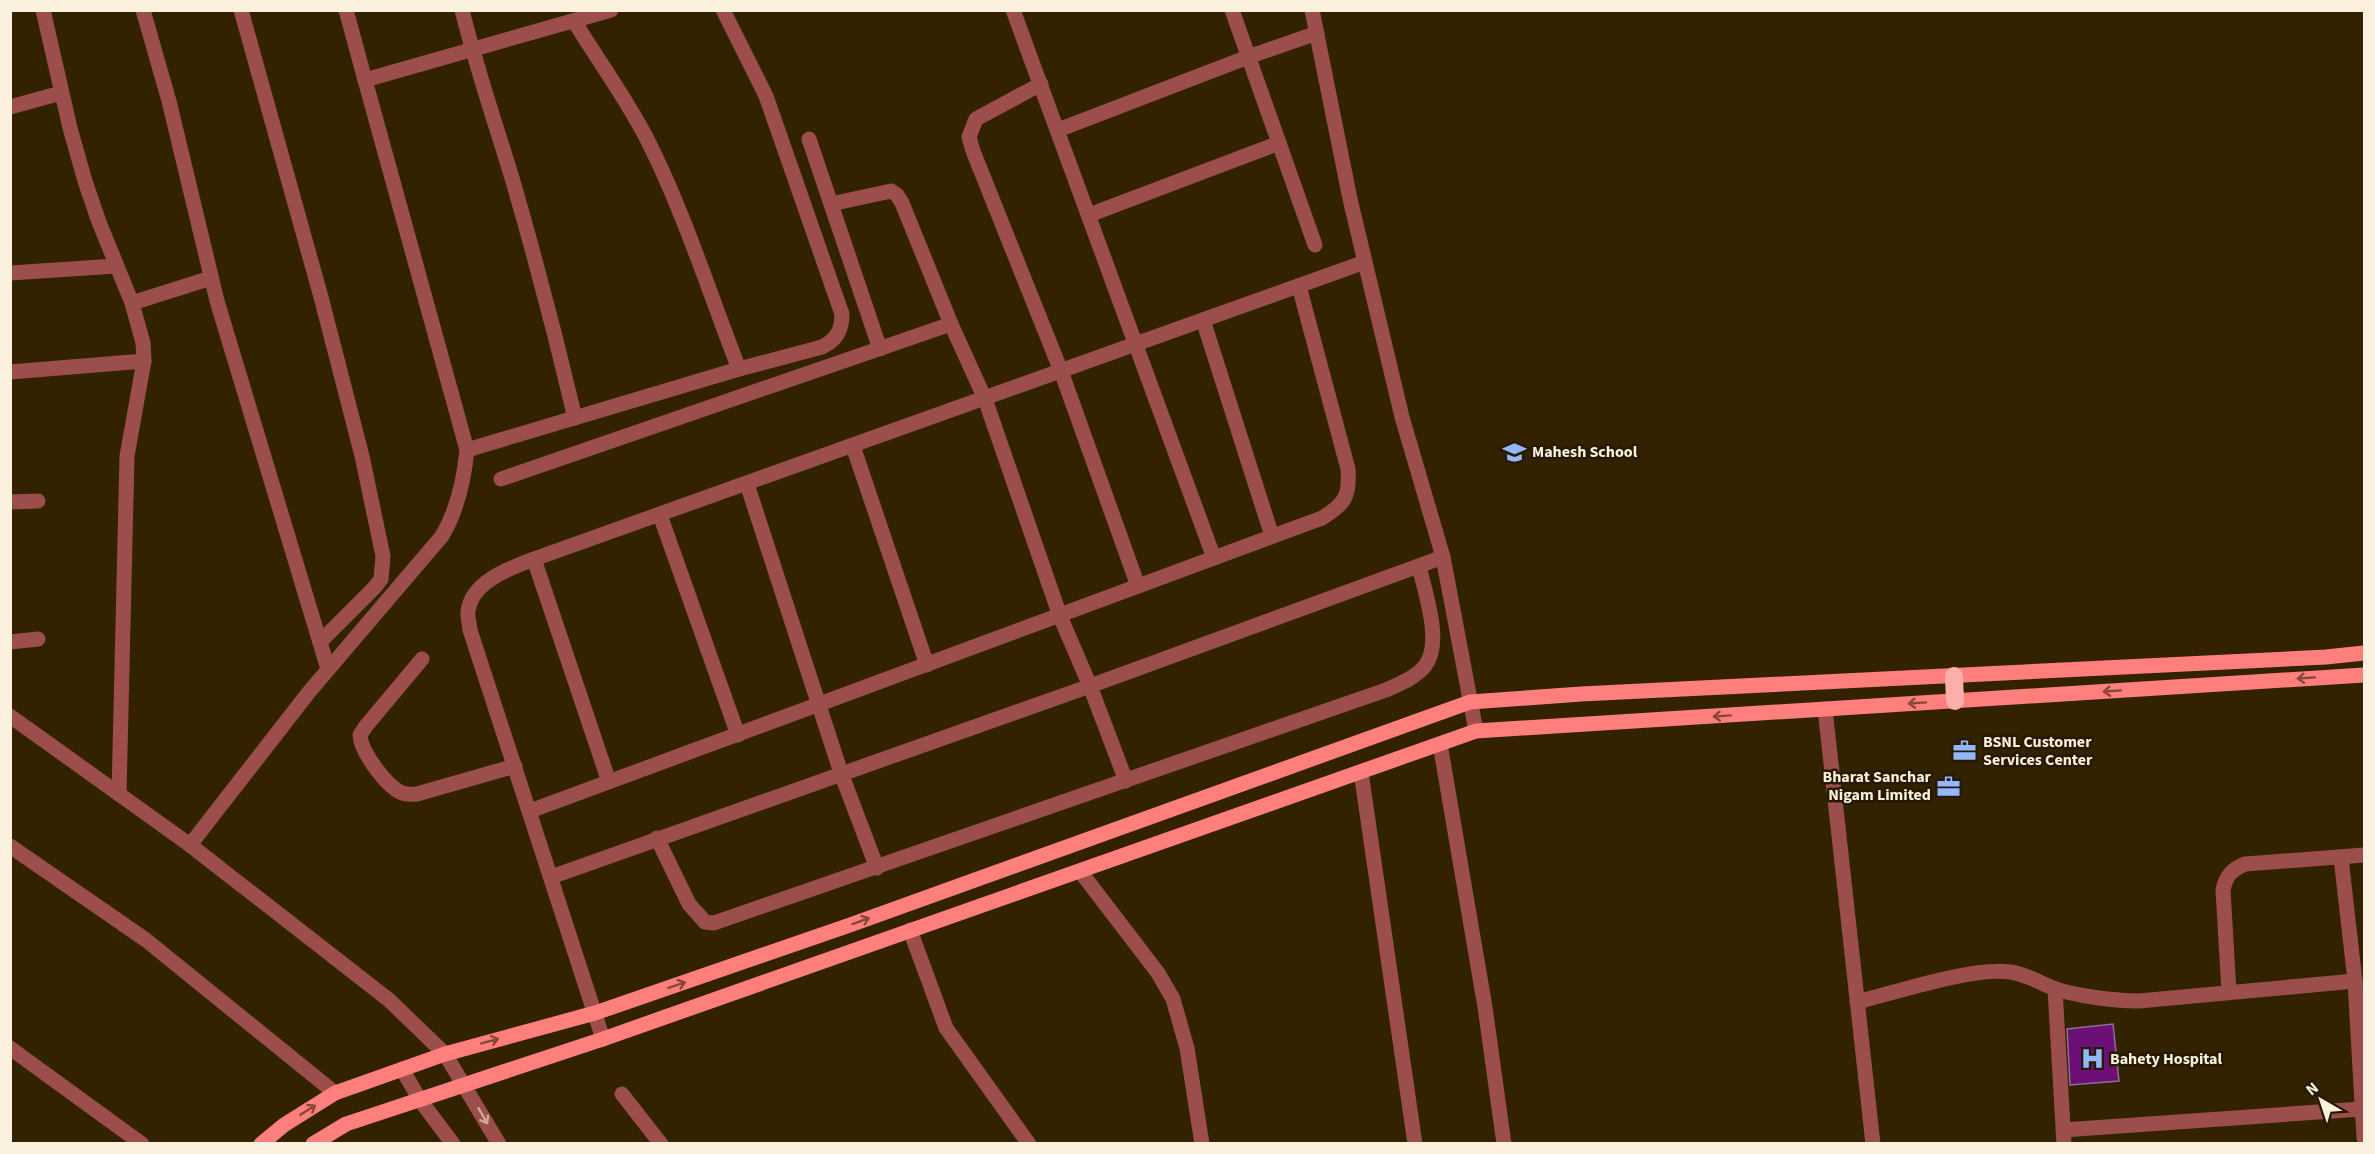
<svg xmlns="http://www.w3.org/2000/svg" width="2375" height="1154" font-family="'Source Sans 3',sans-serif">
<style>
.building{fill:#6c0f76;stroke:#8c718e;stroke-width:1.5}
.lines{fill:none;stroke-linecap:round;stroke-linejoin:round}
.minor{stroke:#9b4e4c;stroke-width:15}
.major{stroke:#ff7f7c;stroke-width:15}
.highway{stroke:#fcafaa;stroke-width:18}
.oneway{stroke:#884739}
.oneway2{stroke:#d0a89c}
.labels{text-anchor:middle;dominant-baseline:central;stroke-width:5;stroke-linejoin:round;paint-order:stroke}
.poi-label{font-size:16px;font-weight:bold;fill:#fbf1de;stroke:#261a02;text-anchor:start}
</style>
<rect width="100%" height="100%" fill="#322200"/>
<polygon class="building" points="2113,1024 2119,1081 2070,1085 2067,1029"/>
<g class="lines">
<g class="minor">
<polyline points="43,10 70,128 85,181 99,222 132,303 143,343 144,361 127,456 119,794"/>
<polyline points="143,10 169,101 217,301 328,669"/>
<polyline points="241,10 321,297 362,456 383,556 381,579 375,587 320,642"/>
<polyline points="346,10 365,80 611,10"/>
<path d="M 462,10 C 476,67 495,122 512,178 C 535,257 556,337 575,418"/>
<polyline points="1013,10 1214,558"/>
<polyline points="1232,10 1315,245"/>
<polyline points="1312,10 1350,199 1402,417 1443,557 1476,731"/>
<path d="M 574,21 C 598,60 626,98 647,139 C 684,212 709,292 739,369"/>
<polyline points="1041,84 976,119 969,137 973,151 1061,371 1138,586"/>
<polyline points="10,107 61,93"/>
<polyline points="1058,130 1248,57 1317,33"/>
<polyline points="809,139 880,349"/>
<polyline points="831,204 891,191 897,195 902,203 951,324 985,399 1060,616 1090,686 1126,781"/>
<polyline points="1089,215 1279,143"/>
<polyline points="10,273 116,266"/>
<polyline points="132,303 211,278"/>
<polyline points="1203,320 1272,536"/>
<polyline points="10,372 144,361"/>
<polyline points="853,446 927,665"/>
<path d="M 467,450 L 739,369 L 822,347 C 836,340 842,331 842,314 L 766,96 L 723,10"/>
<polyline points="501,479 951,324"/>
<polyline points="747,484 841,773 877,868"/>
<polyline points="10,502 38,501"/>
<polyline points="660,515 738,735"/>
<polyline points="534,559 609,782"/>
<polyline points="10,642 38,639"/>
<path d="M 422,659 L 366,726 L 360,735 C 361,752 386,786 402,793 C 407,795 411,794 417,794 L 515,766"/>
<polyline points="1825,709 1873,1144"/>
<polyline points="10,716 190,845 389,1000 445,1054 499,1144"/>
<polyline points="1440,744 1485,1007 1504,1144"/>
<polyline points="1361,772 1415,1144"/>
<path d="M 530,811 L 1322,518 C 1345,504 1350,496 1348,469 L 1299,286"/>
<path d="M 657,838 L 689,904 L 705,922 L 714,923 L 1386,690 C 1399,684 1415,678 1425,666 C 1443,643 1425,593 1419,566"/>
<path d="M 190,845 L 309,692 L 442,536 C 458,509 464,480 467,450 L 365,80"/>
<polyline points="10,846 146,940 335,1093"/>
<polyline points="2341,858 2355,981 2364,1138"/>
<polyline points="1080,871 1158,973 1173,999 1187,1048 1202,1144"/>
<polyline points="551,877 1090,686 1443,557"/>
<polyline points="910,930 946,1028 1029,1144"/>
<polyline points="2055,989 2064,1144"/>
<path d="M 2229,992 L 2223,890 C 2226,876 2231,870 2245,864 L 2364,855"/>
<path d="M 1857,1002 C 1897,992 1972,967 2010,972 C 2026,974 2038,982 2053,988 C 2075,996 2116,1001 2139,1001 L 2355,981"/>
<path d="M 603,1039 L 470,630 C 470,625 467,617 468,611 C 472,581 511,568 534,559 L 1365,262"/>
<polyline points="10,1048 142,1144"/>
<polyline points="402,1069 420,1100 453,1144"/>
<polyline points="622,1094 661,1144"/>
<polyline points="2063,1130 2361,1109"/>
</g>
<g class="major">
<polyline points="261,1144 284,1125 335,1093 445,1054 595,1013 850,925 1470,702 1581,694 2326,657 2364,653"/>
<polyline points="313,1144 346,1124 603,1039 1476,731 2364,675"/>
</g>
<polyline class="highway" points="1954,676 1955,701"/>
</g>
<defs><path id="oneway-shaft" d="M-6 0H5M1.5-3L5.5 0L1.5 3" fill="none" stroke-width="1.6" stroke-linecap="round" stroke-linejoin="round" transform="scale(1.5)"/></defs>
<g class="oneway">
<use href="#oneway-shaft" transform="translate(2306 678) rotate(176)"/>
<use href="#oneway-shaft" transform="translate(2112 691) rotate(176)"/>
<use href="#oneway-shaft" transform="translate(1917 703) rotate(176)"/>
<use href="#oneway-shaft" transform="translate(1722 716) rotate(176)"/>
<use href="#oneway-shaft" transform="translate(861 921) rotate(-20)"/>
<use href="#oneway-shaft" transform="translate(677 985) rotate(-19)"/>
<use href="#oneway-shaft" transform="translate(490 1041) rotate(-15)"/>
<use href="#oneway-shaft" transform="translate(308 1110) rotate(-32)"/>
</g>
<use class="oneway2" href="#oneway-shaft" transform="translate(483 1116) rotate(60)"/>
<defs>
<symbol id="school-bare" viewBox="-9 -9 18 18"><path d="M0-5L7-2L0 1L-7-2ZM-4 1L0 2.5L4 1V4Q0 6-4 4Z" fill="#93b7fd" stroke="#261a02" stroke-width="2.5" paint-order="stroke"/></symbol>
<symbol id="office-bare" viewBox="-9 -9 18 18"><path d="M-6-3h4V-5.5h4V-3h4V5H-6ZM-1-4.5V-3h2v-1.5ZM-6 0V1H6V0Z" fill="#93b7fd" stroke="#261a02" stroke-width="2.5" paint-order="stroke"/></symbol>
<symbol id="hospital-bare" viewBox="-9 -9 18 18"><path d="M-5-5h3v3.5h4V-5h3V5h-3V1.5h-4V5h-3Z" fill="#93b7fd" stroke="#261a02" stroke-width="2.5" paint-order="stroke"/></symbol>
</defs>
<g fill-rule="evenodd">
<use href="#school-bare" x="1498" y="436" width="33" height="33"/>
<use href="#office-bare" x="1948" y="734" width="33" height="33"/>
<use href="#office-bare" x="1932" y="770" width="33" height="33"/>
<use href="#hospital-bare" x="2076" y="1042" width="33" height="33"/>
</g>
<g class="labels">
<g class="poi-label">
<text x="1532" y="452">Mahesh School</text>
<text x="1983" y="742">BSNL Customer<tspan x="1983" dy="18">Services Center</tspan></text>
<text x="1931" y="777" text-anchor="end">Bharat Sanchar<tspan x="1931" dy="18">Nigam Limited</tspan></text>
<text x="2110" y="1059">Bahety Hospital</text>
</g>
</g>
<rect width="2375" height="1154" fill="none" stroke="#fbf1de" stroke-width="24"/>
<g transform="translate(2321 1100) rotate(321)" stroke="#261a02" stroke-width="4.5" paint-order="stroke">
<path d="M0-4.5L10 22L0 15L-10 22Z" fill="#fbf1de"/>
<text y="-9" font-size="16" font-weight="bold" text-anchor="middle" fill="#fbf1de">N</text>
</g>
</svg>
